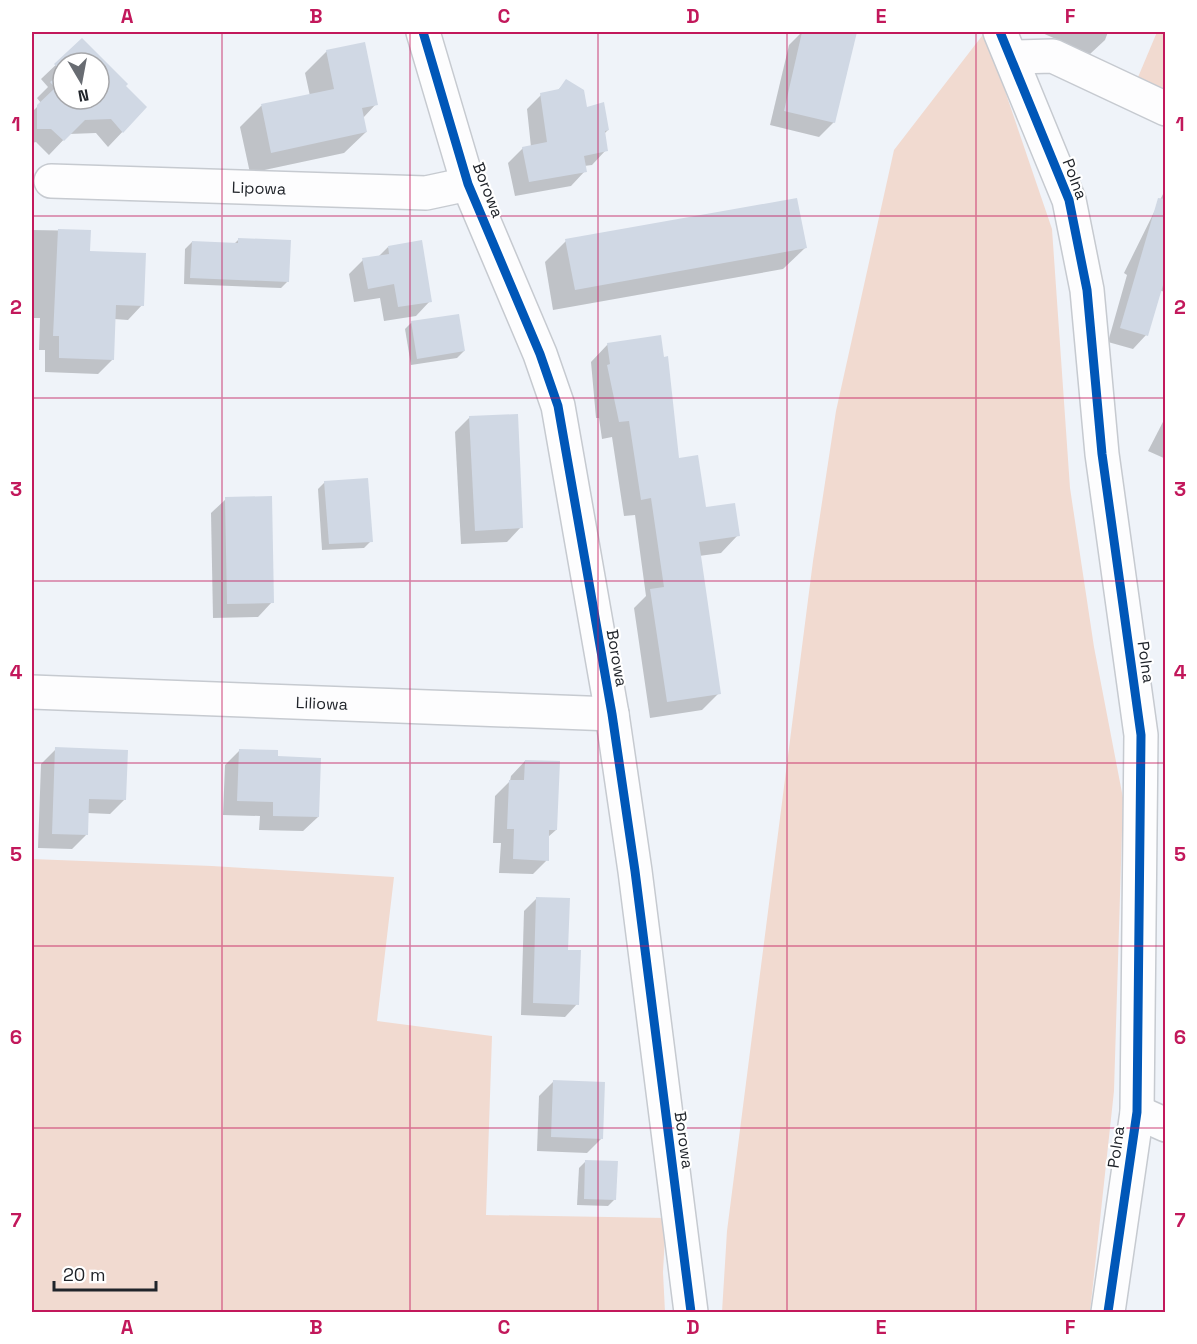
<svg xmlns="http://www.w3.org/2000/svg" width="1197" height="1344" font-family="'Space Grotesk',sans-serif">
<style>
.green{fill:#f1dad0}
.shadow{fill:#0003;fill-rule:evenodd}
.building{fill:#d0d8e4;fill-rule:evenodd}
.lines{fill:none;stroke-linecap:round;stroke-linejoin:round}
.minor-casing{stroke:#c6cad0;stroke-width:36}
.minor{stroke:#fdfdfe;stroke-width:33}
.cycleway-casing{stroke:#fff;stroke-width:13}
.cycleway{stroke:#0057b8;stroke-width:9}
.grid{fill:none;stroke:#c2185b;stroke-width:1.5;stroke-opacity:0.55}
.labels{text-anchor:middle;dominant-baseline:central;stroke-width:4.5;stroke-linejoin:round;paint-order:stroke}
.street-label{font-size:16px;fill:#20242a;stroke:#fff}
.neatline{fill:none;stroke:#c2185b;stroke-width:2}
.grid-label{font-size:20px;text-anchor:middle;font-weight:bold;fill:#c2185b}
</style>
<rect width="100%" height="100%" fill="#eff3f9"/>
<g class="green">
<polygon points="985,32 1052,229 1070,488 1094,647 1123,798 1114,1091 1090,1312 722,1312 727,1231 813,561 836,411 894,150"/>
<polygon points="1157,32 1165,32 1165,95 1136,82"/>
<polygon points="32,859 212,866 394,877 377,1021 492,1036 486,1215 666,1218 663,1272 665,1312 32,1312"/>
</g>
<g class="shadow">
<polygon points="802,32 855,32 834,122 819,137 770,125 789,45"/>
<polygon points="1040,32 1108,32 1105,40 1090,54"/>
<path d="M 82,40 L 145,108 L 108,147 L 96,133 L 69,134 L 49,155 L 36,142 L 32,143 L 32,112 L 41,103 L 37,98 L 48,87 L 41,79 ZM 63,63 L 99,63 L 99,99 L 63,99 Z"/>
<polygon points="327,51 376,104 363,118 366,132 344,153 250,173 240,127 261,106 310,96 305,73"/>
<polygon points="567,81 586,109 608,130 604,134 606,150 592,165 584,166 585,171 571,186 515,196 508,163 523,148 531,147 527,109 541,95 556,92"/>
<polygon points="1166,188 1166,293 1160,290 1146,335 1133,349 1108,342 1127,275 1124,273"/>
<polygon points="32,230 90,231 89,252 142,305 128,320 114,319 113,359 98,374 45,372 45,350 39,350 40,318 32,318"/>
<polygon points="239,239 288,281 281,288 184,284 185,249 192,242 234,244"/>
<polygon points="566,241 805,248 783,269 553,310 545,262"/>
<polygon points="388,247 430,301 416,316 384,321 380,298 354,302 349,274 363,260 378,257"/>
<polygon points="412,322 464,351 457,358 411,365 405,329"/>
<polygon points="608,344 678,459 704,509 738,535 721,553 699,556 719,693 702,710 650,718 634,608 646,596 635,515 624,516 612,437 602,439 599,418 596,418 591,362"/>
<polygon points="1166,416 1166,459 1148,451"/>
<polygon points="470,417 521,527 507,542 461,544 455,432"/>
<polygon points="325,482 371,541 364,548 322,550 318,489"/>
<polygon points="226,499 272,602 258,617 213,618 211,513"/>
<polygon points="56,749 125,799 110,814 87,813 86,835 72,849 38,848 41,764"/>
<polygon points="240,750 276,758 318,817 303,831 259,830 260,816 223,815 225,765"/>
<polygon points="525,761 556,830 548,837 547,860 533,874 499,873 501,843 493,843 495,796 510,781 511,776"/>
<polygon points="536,899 566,951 577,1004 565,1017 521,1015 524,911"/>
<polygon points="553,1082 601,1139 587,1153 537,1151 539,1096"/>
<polygon points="586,1161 615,1199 608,1206 577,1205 579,1168"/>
</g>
<g class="building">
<polygon points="802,32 857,32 835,123 784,111"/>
<path d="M 82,38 L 128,84 L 126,86 L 147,107 L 123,133 L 111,119 L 85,120 L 64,141 L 51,129 L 37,129 L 37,105 L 55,88 L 50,82 L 62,72 L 54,64 ZM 63,63 L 99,63 L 99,99 L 63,99 Z"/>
<polygon points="365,42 378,105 362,108 367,132 271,153 261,104 334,89 326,50"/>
<polygon points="566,79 584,90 587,107 604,102 609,130 605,131 608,151 584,156 587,172 529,182 522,147 547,142 540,93 559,89"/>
<polygon points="797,198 807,248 575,290 565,239"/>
<polygon points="1158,198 1166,199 1166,275 1148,336 1120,328"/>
<polygon points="58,229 91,230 90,251 146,253 144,306 116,305 114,360 59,358 59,336 53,336"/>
<polygon points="238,238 291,240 289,282 190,278 192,241 238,243"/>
<polygon points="422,240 432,302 398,307 394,284 368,289 362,258 389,254 388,246"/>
<polygon points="459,314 465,351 417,359 411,321"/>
<polygon points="661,335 664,357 668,356 679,458 698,455 706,507 735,503 740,536 699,542 721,694 667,702 650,589 664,587 651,498 641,500 629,421 619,422 607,365 610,364 607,343"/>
<polygon points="518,414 523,528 475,531 469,416"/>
<polygon points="368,478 373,542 329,544 324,481"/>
<polygon points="272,496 274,603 227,604 225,497"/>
<polygon points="55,747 128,750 126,800 89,799 88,835 52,834"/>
<polygon points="239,749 278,750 278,756 321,758 319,817 273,816 273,802 237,801"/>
<polygon points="525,760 560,761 557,830 549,830 549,861 513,859 514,829 507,829 509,780 524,780"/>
<polygon points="536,897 570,898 568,950 581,950 579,1005 533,1003"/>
<polygon points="553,1080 605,1082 603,1139 551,1137"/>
<polygon points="585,1160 618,1161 616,1200 584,1199"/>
</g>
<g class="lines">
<defs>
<g id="minor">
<polyline points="423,32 468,184 540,354 558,406 612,714 635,871 691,1312"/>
<polyline points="1000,32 1069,200 1087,290 1102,454 1141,735 1137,1112 1108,1312"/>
<polyline points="1012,57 1053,56 1166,109"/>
<path id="s1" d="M 51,181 L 426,193 L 468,184"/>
<path id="s2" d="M 32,692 L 612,714"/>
<polyline points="1137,1112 1166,1125"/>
</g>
</defs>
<use href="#minor" class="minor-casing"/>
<use href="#minor" class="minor"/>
<defs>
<g id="cycleway">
<polyline points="423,32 468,184 540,354 558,406 612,714 635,871 691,1312"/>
<polyline points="1000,32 1069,200 1087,290 1102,454 1141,735 1137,1112 1108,1312"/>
</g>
</defs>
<use href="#cycleway" class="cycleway-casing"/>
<use href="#cycleway" class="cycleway"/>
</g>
<path class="grid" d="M 222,32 L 222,1312M 410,32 L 410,1312M 598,32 L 598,1312M 787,32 L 787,1312M 976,32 L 976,1312M 32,216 L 1166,216M 32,398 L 1166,398M 32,581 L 1166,581M 32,763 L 1166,763M 32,946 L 1166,946M 32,1128 L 1166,1128"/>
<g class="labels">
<g class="street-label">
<text transform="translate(1075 179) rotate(69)">Polna</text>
<text stroke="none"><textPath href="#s1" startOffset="208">Lipowa</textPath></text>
<text transform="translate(488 190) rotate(69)">Borowa</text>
<text transform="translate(617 658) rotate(80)">Borowa</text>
<text transform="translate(1146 662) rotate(82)">Polna</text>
<text stroke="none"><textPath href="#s2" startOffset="290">Liliowa</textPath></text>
<text transform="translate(684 1140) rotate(82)">Borowa</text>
<text transform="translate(1116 1147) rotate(-82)">Polna</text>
</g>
</g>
<rect width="1197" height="1344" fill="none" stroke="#ffffff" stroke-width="66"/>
<g transform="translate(81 81) rotate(170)"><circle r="28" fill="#ffffff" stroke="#a6a7aa" stroke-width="1.5"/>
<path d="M0-4.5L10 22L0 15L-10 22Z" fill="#686c72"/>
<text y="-9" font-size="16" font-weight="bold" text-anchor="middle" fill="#20242a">N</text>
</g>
<path d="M54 1281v9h102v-9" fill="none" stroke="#20242a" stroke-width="3"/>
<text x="63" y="1281" font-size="18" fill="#20242a" stroke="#ffffff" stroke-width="4.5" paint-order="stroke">20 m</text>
<rect x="33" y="33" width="1131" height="1278" class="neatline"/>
<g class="grid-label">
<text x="127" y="23">A</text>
<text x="316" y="23">B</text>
<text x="504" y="23">C</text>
<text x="693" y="23">D</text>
<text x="881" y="23">E</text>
<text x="1070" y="23">F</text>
<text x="16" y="131">1</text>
<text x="1180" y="131">1</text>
<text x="16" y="314">2</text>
<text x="1180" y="314">2</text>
<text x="16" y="496">3</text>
<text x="1180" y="496">3</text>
<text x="16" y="679">4</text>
<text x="1180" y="679">4</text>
<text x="16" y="861">5</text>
<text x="1180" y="861">5</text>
<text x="16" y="1044">6</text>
<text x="1180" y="1044">6</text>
<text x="16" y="1227">7</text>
<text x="1180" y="1227">7</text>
<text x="127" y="1334">A</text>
<text x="316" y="1334">B</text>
<text x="504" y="1334">C</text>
<text x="693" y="1334">D</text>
<text x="881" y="1334">E</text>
<text x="1070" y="1334">F</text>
</g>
</svg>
